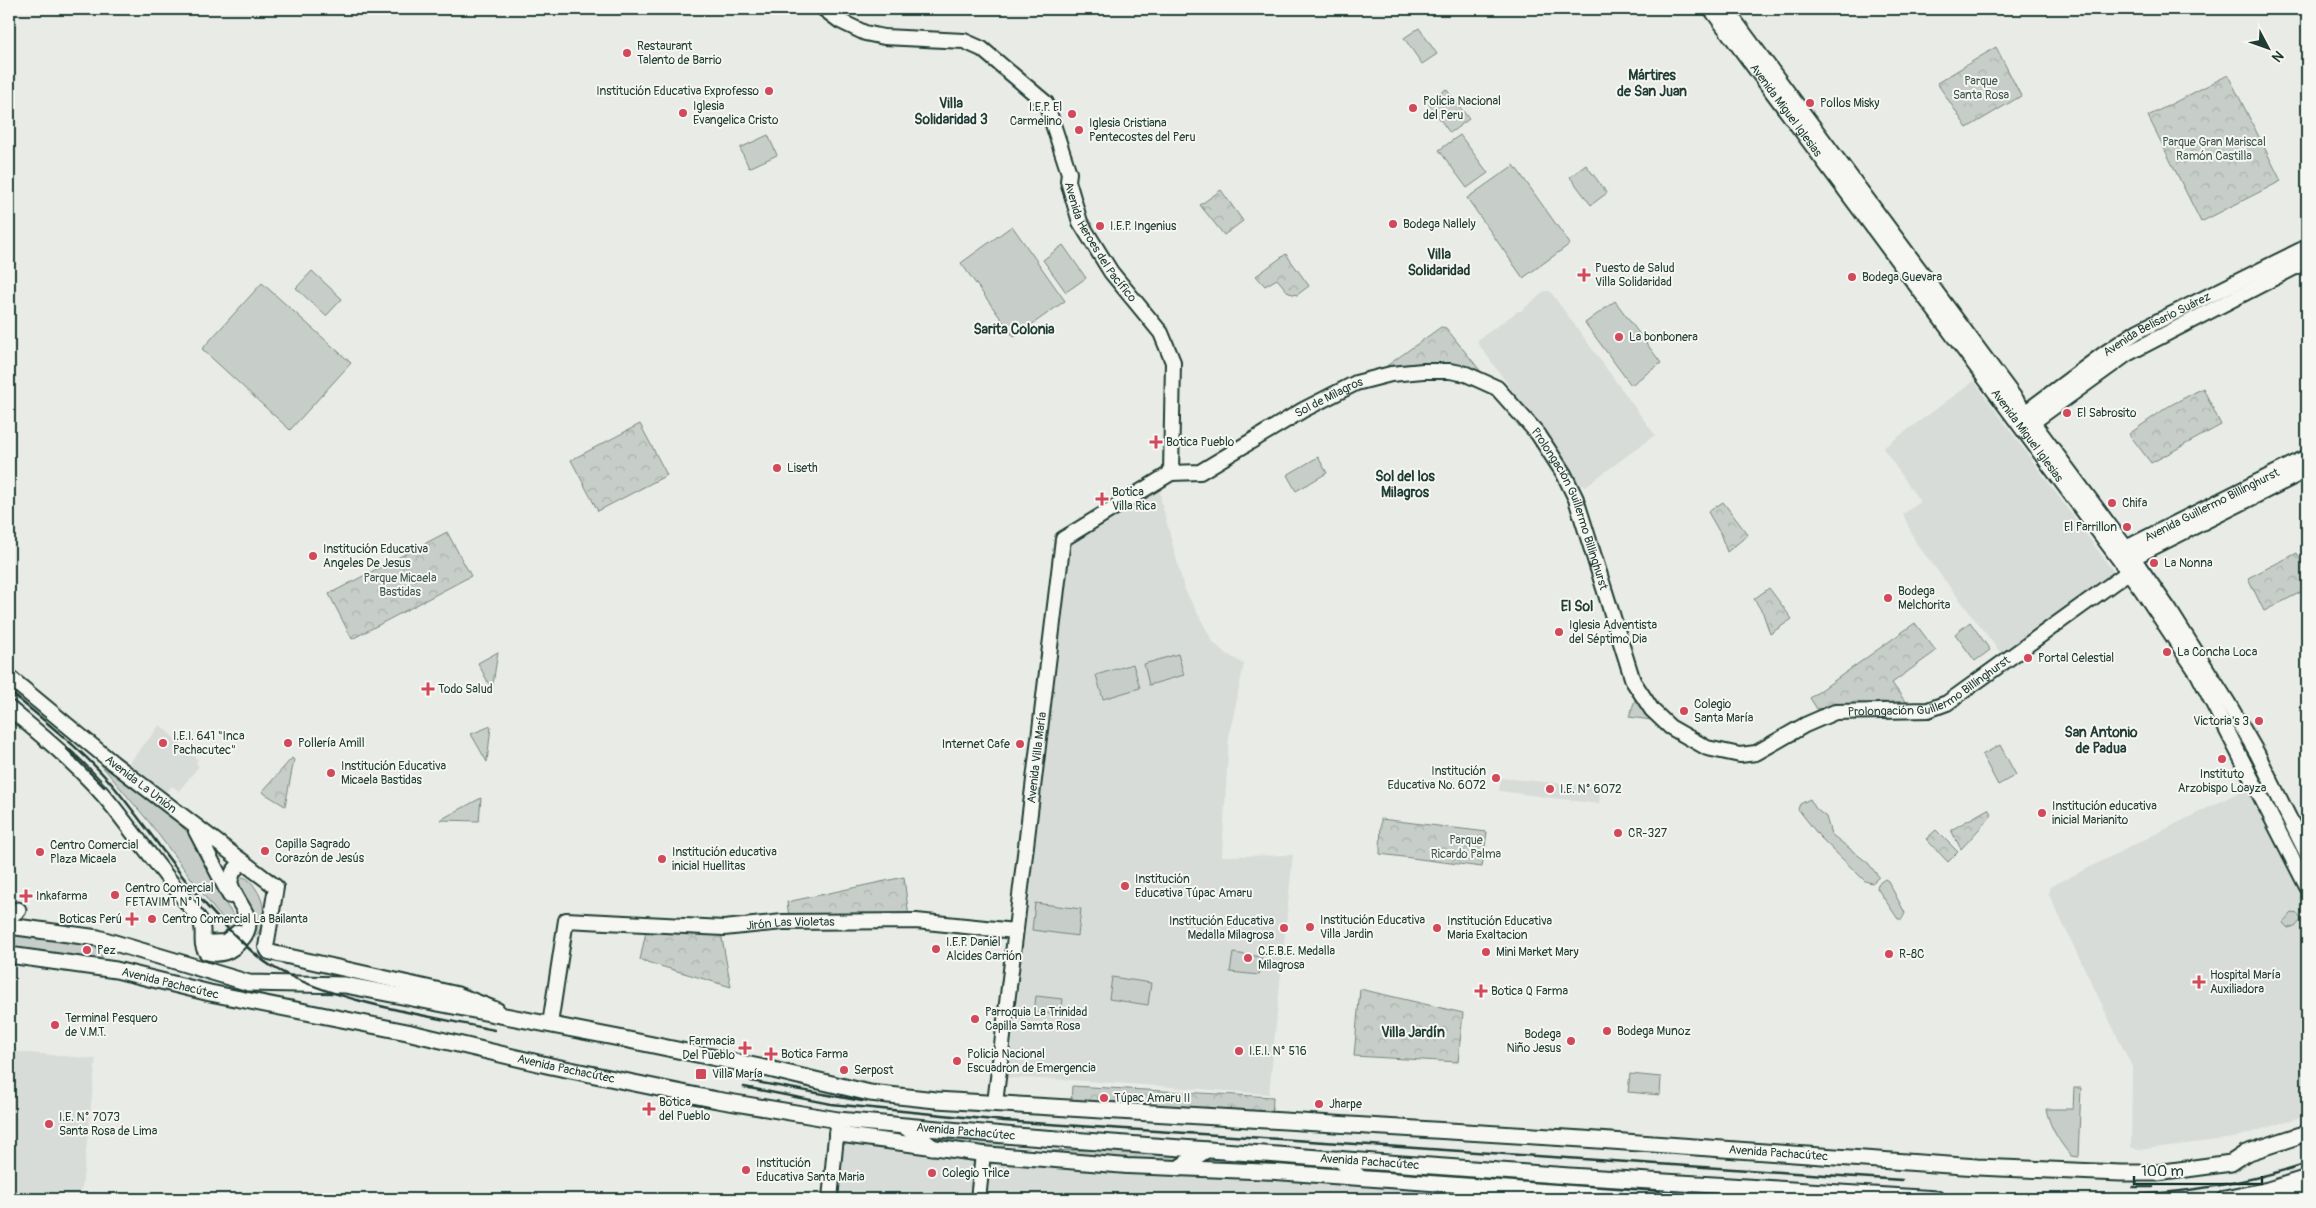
<svg xmlns="http://www.w3.org/2000/svg" width="2316" height="1208" font-family="Pangolin,sans-serif">
<style>
.built{fill:#d8dcd8}
.green{fill:#c7cec9;stroke:#73867e}
.park{fill:url(#park-crowns);stroke:#73867e}
.lines{fill:none;stroke-linecap:round;stroke-linejoin:round}
.secondary-casing{stroke:#1f3d34;stroke-width:18}
.primary-casing{stroke:#1f3d34;stroke-width:19}
.secondary{stroke:#f6f6f2;stroke-width:14}
.primary{stroke:#f6f6f2;stroke-width:15}
.rail{stroke:#1f3d34;stroke-width:2.5}
.poi-dot{fill:#d1495b;stroke:#f6f6f2;stroke-width:2}
.labels{text-anchor:middle;dominant-baseline:central;stroke-width:4;stroke-linejoin:round;paint-order:stroke}
.poi-label{font-size:12px;fill:#1f3d34;stroke:#f6f6f2;text-anchor:start}
.park-label{font-size:12px;fill:#415a52;stroke:#f6f6f2}
.street-label{font-size:12px;fill:#1f3d34;stroke:#f6f6f2}
.neighbourhood-label{font-size:14px;font-weight:bold;fill:#1f3d34;stroke:#f6f6f2}
</style>
<defs>
<pattern id="park-crowns" width="20" height="18" patternUnits="userSpaceOnUse" patternTransform="scale(1.25)"><rect width="20" height="18" fill="#c7cec9"/><path d="M2 6a3 3 0 1 1 6 0M12 15a3 3 0 1 1 6 0" fill="none" stroke="#aab2ad"/></pattern>
</defs>
<rect width="100%" height="100%" fill="#e9ebe7"/>
<filter id="ink" filterUnits="userSpaceOnUse"><feTurbulence type="fractalNoise" baseFrequency=".02" numOctaves="2"/><feDisplacementMap in="SourceGraphic" scale="10" xChannelSelector="R" yChannelSelector="G"/><feConvolveMatrix kernelMatrix="1 2 1 2 8 2 1 2 1" color-interpolation-filters="sRGB"/></filter>
<g filter="url(#ink)">
<g class="built">
<polygon points="1545,291 1550,291 1655,435 1586,486 1581,485 1477,342 1479,339 1518,311 1521,311"/>
<polygon points="1974,381 2116,575 2003,656 1916,543 1903,514 1920,502 1883,448"/>
<polygon points="1160,486 1161,500 1184,588 1213,642 1224,652 1244,664 1229,737 1222,856 1293,855 1269,1094 1071,1080 1008,1078 1071,542"/>
<polygon points="160,725 198,760 196,763 199,766 179,791 172,786 166,792 129,763"/>
<polygon points="1501,778 1601,787 1599,804 1499,791"/>
<polygon points="2245,789 2252,791 2307,903 2307,1115 2234,1138 2137,1150 2131,1147 2132,1067 2048,893 2050,887"/>
<polygon points="9,1051 96,1059 82,1188 79,1191 78,1199 9,1199"/>
<polygon points="841,1141 1747,1199 836,1199"/>
</g>
<g class="green">
<polygon points="1419,28 1437,54 1422,64 1404,38"/>
<polygon points="1446,89 1469,119 1450,133 1428,103"/>
<polygon points="768,135 777,155 749,168 740,148"/>
<polygon points="1460,135 1488,173 1467,188 1439,150"/>
<polygon points="1514,165 1570,244 1523,278 1467,198"/>
<polygon points="1586,165 1607,193 1591,205 1570,177"/>
<polygon points="1012,226 1065,301 1014,337 961,263"/>
<polygon points="1063,245 1086,278 1066,292 1043,260"/>
<polygon points="312,271 342,299 326,316 296,288"/>
<polygon points="262,283 351,363 290,430 202,349"/>
<polygon points="1615,301 1661,363 1631,385 1585,323"/>
<polygon points="1318,457 1327,473 1296,491 1287,475"/>
<polygon points="1970,622 1990,650 1975,661 1955,634"/>
<polygon points="498,652 492,690 478,663"/>
<polygon points="1178,654 1184,675 1149,685 1144,664"/>
<polygon points="1133,664 1140,688 1103,699 1096,675"/>
<polygon points="1636,697 1641,709 1652,720 1629,717"/>
<polygon points="491,726 487,762 471,734"/>
<polygon points="2000,745 2016,775 1998,785 1982,755"/>
<polygon points="102,763 178,823 192,837 221,898 238,921 236,933 215,910 149,822 101,765"/>
<polygon points="481,798 479,821 440,820"/>
<polygon points="1810,799 1816,809 1826,817 1831,834 1868,863 1879,877 1872,883 1865,881 1820,837 1798,809 1800,804"/>
<path d="M 242,877 C 249,878 252,883 256,889 C 268,907 266,930 249,943 L 253,933 L 237,883 Z"/>
<polygon points="1885,879 1888,881 1905,913 1902,919 1898,919 1877,888 1878,884"/>
<polygon points="1035,903 1081,909 1078,936 1032,930"/>
<polygon points="2292,913 2298,914 2301,920 2295,927 2288,928 2283,923"/>
<polygon points="9,930 90,940 106,962 9,951"/>
<polygon points="1233,953 1262,957 1259,975 1230,972"/>
<polygon points="1112,977 1151,983 1148,1005 1109,999"/>
<polygon points="1036,996 1063,999 1061,1015 1034,1012"/>
<polygon points="1630,1074 1661,1077 1660,1095 1628,1092"/>
<path d="M 2074,1088 L 2081,1088 L 2078,1157 L 2071,1156 C 2059,1141 2050,1128 2046,1109 L 2073,1109 Z"/>
<polygon points="843,1124 1005,1142 1003,1151 842,1131"/>
<polygon points="1091,1147 1439,1169 1439,1179 1044,1155 1045,1151 1086,1150"/>
</g>
<g class="park">
<polygon points="1996,47 2021,96 1967,128 1937,83"/>
<polygon points="2228,75 2281,181 2201,222 2148,116"/>
<polygon points="1221,190 1243,221 1224,235 1200,205"/>
<polygon points="1286,254 1309,286 1297,295 1289,293 1277,279 1265,286 1256,276"/>
<polygon points="1441,327 1446,328 1486,378 1381,370"/>
<polygon points="2203,388 2221,425 2151,463 2129,434 2169,406"/>
<polygon points="640,424 667,475 598,511 571,460"/>
<polygon points="1723,502 1748,535 1727,552 1720,533 1708,512"/>
<polygon points="447,532 471,576 352,639 329,594"/>
<polygon points="2297,553 2307,573 2307,589 2264,611 2248,578"/>
<polygon points="1769,588 1792,619 1770,634 1763,613 1754,599"/>
<polygon points="1915,623 1936,651 1892,683 1909,707 1860,703 1817,709 1810,698"/>
<polygon points="292,758 294,760 285,806 262,792"/>
<polygon points="1988,809 1992,815 1961,849 1951,830"/>
<polygon points="1381,819 1487,832 1482,867 1380,854"/>
<polygon points="1936,830 1958,852 1948,862 1926,839"/>
<polygon points="904,877 909,918 789,917 787,902"/>
<polygon points="647,927 721,933 731,987 640,960"/>
<polygon points="1360,989 1463,1013 1458,1062 1354,1056"/>
<polygon points="1072,1086 1273,1097 1272,1119 1071,1104"/>
</g>
<g class="lines">
<defs>
<g id="secondary">
<path id="s1" d="M 824,9 L 840,21 L 865,33 L 884,37 L 964,41 L 982,49 L 1046,103 L 1069,173 L 1068,181 L 1080,222 L 1111,272 L 1161,333 L 1173,362 L 1171,473"/>
<path id="s2" d="M 1711,9 L 2142,590 L 2198,674 L 2307,887"/>
<polyline points="1726,9 2126,548 2170,611 2228,703 2257,753 2307,854"/>
<path id="s3" d="M 2018,418 L 2105,353 L 2138,331 L 2307,247"/>
<polyline points="2026,427 2127,354 2307,261"/>
<path id="s4" d="M 1171,473 L 1200,472 L 1303,410 L 1356,383 L 1391,374 L 1423,371 L 1450,371 L 1466,374 L 1497,388 L 1538,434 L 1564,474 L 1576,499 L 1633,681 L 1652,710 L 1670,727 L 1707,748 L 1740,755 L 1756,753 L 1805,725 L 1835,712 L 1928,710 L 1947,703 L 2138,565"/>
<path id="s5" d="M 2118,552 L 2307,457"/>
<polyline points="2126,561 2307,470"/>
<path id="s6" d="M 9,677 L 113,763 L 276,887 L 266,947 L 269,952 L 456,994 L 497,1010"/>
<path d="M 9,708 C 46,739 84,770 114,808 L 200,920 C 206,931 199,943 206,952 C 216,955 225,954 233,948 C 266,921 237,909 230,882 L 233,872 L 242,861"/>
<polyline points="196,831 230,896"/>
<polyline points="203,943 225,942 238,932"/>
<path id="s7" d="M 550,1024 L 566,920 L 724,928 L 783,922 L 916,921 L 1015,931"/>
<path id="s8" d="M 995,1103 L 1063,539 L 1171,473"/>
<polyline points="836,1134 983,1154 1127,1166 1276,1172 1656,1199"/>
<polyline points="830,1199 837,1126"/>
<polyline points="978,1199 983,1154"/>
<polyline points="2285,1199 2307,1189"/>
</g>
<g id="primary">
<polyline points="9,916 18,910"/>
<path id="s9" d="M 9,926 L 98,938 L 249,983 L 345,985 L 619,1038 L 769,1069 L 870,1093 L 936,1100 L 1583,1139 L 1977,1167 L 2121,1173 L 2157,1173 L 2231,1163 L 2246,1153 L 2307,1133"/>
<path id="s10" d="M 9,955 L 116,970 L 210,993 L 407,1032 L 551,1066 L 717,1100 L 838,1120 L 1016,1136 L 1569,1176 L 1937,1199"/>
<polyline points="907,1128 932,1147"/>
<polyline points="1339,1159 1359,1177"/>
<polyline points="1179,1168 1206,1150"/>
<polyline points="2225,1199 2268,1190 2307,1178"/>
</g>
</defs>
<use href="#secondary" class="secondary-casing"/>
<use href="#primary" class="primary-casing"/>
<use href="#secondary" class="secondary"/>
<use href="#primary" class="primary"/>
<g class="rail">
<path d="M 9,691 C 43,720 80,748 110,782 C 154,834 189,894 240,940 C 251,951 264,963 278,970 C 340,1003 425,1015 494,1030"/>
<polyline points="66,748 104,787"/>
<polyline points="751,1081 862,1101"/>
<polyline points="744,1087 831,1104 1004,1121 1902,1180"/>
<polyline points="2133,1187 2153,1187"/>
<path d="M 2133,1195 C 2192,1192 2251,1182 2307,1163"/>
</g>
</g>
</g>
<g class="poi-dot">
<circle cx="627" cy="53" r="5"/>
<circle cx="769" cy="91" r="5"/>
<circle cx="1810" cy="103" r="5"/>
<circle cx="1413" cy="108" r="5"/>
<circle cx="683" cy="113" r="5"/>
<circle cx="1072" cy="114" r="5"/>
<circle cx="1079" cy="130" r="5"/>
<circle cx="1393" cy="224" r="5"/>
<circle cx="1100" cy="226" r="5"/>
<path d="M1581.5 267.5h5v5h5v5h-5v5h-5v-5h-5v-5h5z"/>
<circle cx="1852" cy="277" r="5"/>
<circle cx="1619" cy="337" r="5"/>
<circle cx="2067" cy="413" r="5"/>
<path d="M1153.5 434.5h5v5h5v5h-5v5h-5v-5h-5v-5h5z"/>
<circle cx="777" cy="468" r="5"/>
<path d="M1099.5 491.5h5v5h5v5h-5v5h-5v-5h-5v-5h5z"/>
<circle cx="2112" cy="503" r="5"/>
<circle cx="2127" cy="527" r="5"/>
<circle cx="313" cy="556" r="5"/>
<circle cx="2154" cy="563" r="5"/>
<circle cx="1888" cy="598" r="5"/>
<circle cx="1559" cy="632" r="5"/>
<circle cx="2167" cy="652" r="5"/>
<circle cx="2028" cy="658" r="5"/>
<path d="M425.5 681.5h5v5h5v5h-5v5h-5v-5h-5v-5h5z"/>
<circle cx="1684" cy="711" r="5"/>
<circle cx="2259" cy="721" r="5"/>
<circle cx="163" cy="743" r="5"/>
<circle cx="288" cy="743" r="5"/>
<circle cx="1020" cy="744" r="5"/>
<circle cx="2222" cy="759" r="5"/>
<circle cx="331" cy="773" r="5"/>
<circle cx="1496" cy="778" r="5"/>
<circle cx="1550" cy="789" r="5"/>
<circle cx="2042" cy="813" r="5"/>
<circle cx="1618" cy="833" r="5"/>
<circle cx="265" cy="851" r="5"/>
<circle cx="40" cy="852" r="5"/>
<circle cx="662" cy="859" r="5"/>
<circle cx="1125" cy="886" r="5"/>
<circle cx="115" cy="895" r="5"/>
<path d="M23.5 888.5h5v5h5v5h-5v5h-5v-5h-5v-5h5z"/>
<path d="M129.5 911.5h5v5h5v5h-5v5h-5v-5h-5v-5h5z"/>
<circle cx="152" cy="919" r="5"/>
<circle cx="1310" cy="927" r="5"/>
<circle cx="1284" cy="928" r="5"/>
<circle cx="1437" cy="928" r="5"/>
<circle cx="936" cy="949" r="5"/>
<circle cx="87" cy="950" r="5"/>
<circle cx="1486" cy="952" r="5"/>
<circle cx="1889" cy="954" r="5"/>
<circle cx="1248" cy="958" r="5"/>
<path d="M2196.5 974.5h5v5h5v5h-5v5h-5v-5h-5v-5h5z"/>
<path d="M1478.5 983.5h5v5h5v5h-5v5h-5v-5h-5v-5h5z"/>
<circle cx="975" cy="1019" r="5"/>
<circle cx="55" cy="1025" r="5"/>
<circle cx="1607" cy="1031" r="5"/>
<circle cx="1571" cy="1041" r="5"/>
<path d="M742.5 1040.5h5v5h5v5h-5v5h-5v-5h-5v-5h5z"/>
<circle cx="1239" cy="1051" r="5"/>
<path d="M768.5 1046.5h5v5h5v5h-5v5h-5v-5h-5v-5h5z"/>
<circle cx="957" cy="1061" r="5"/>
<circle cx="844" cy="1070" r="5"/>
<rect x="695" y="1068" width="12" height="12" rx="2.5"/>
<circle cx="1104" cy="1098" r="5"/>
<circle cx="1319" cy="1104" r="5"/>
<path d="M646.5 1101.5h5v5h5v5h-5v5h-5v-5h-5v-5h5z"/>
<circle cx="49" cy="1124" r="5"/>
<circle cx="746" cy="1170" r="5"/>
<circle cx="932" cy="1173" r="5"/>
</g>
<g class="labels">
<g class="poi-label">
<text x="637" y="46">Restaurant<tspan x="637" dy="14">Talento de Barrio</tspan></text>
<text x="759" y="91" text-anchor="end">Institución Educativa Exprofesso</text>
<text x="1423" y="101">Policia Nacional<tspan x="1423" dy="14">del Peru</tspan></text>
<text x="1820" y="103">Pollos Misky</text>
<text x="693" y="106">Iglesia<tspan x="693" dy="14">Evangelica Cristo</tspan></text>
<text x="1062" y="107" text-anchor="end">I.E.P. El<tspan x="1062" dy="14">Carmelino</tspan></text>
<text x="1089" y="123">Iglesia Cristiana<tspan x="1089" dy="14">Pentecostes del Peru</tspan></text>
<text x="1403" y="224">Bodega Nallely</text>
<text x="1110" y="226">I.E.P. Ingenius</text>
<text x="1595" y="268">Puesto de Salud<tspan x="1595" dy="14">Villa Solidaridad</tspan></text>
<text x="1862" y="277">Bodega Guevara</text>
<text x="1629" y="337">La bonbonera</text>
<text x="2077" y="413">El Sabrosito</text>
<text x="1166" y="442">Botica Pueblo</text>
<text x="787" y="468">Liseth</text>
<text x="1112" y="492">Botica<tspan x="1112" dy="14">Villa Rica</tspan></text>
<text x="2122" y="503">Chifa</text>
<text x="2117" y="527" text-anchor="end">El Parrillon</text>
<text x="323" y="549">Institución Educativa<tspan x="323" dy="14">Angeles De Jesus</tspan></text>
<text x="2164" y="563">La Nonna</text>
<text x="1898" y="591">Bodega<tspan x="1898" dy="14">Melchorita</tspan></text>
<text x="1569" y="625">Iglesia Adventista<tspan x="1569" dy="14">del Séptimo Dia</tspan></text>
<text x="2177" y="652">La Concha Loca</text>
<text x="2038" y="658">Portal Celestial</text>
<text x="438" y="689">Todo Salud</text>
<text x="1694" y="704">Colegio<tspan x="1694" dy="14">Santa María</tspan></text>
<text x="2249" y="721" text-anchor="end">Victoria's 3</text>
<text x="173" y="736">I.E.I. 641 "Inca<tspan x="173" dy="14">Pachacutec"</tspan></text>
<text x="298" y="743">Pollería Amill</text>
<text x="1010" y="744" text-anchor="end">Internet Cafe</text>
<text x="341" y="766">Institución Educativa<tspan x="341" dy="14">Micaela Bastidas</tspan></text>
<text x="1486" y="771" text-anchor="end">Institución<tspan x="1486" dy="14">Educativa No. 6072</tspan></text>
<text x="2222" y="774" text-anchor="middle">Instituto<tspan x="2222" dy="14">Arzobispo Loayza</tspan></text>
<text x="1560" y="789">I.E. N° 6072</text>
<text x="2052" y="806">Institución educativa<tspan x="2052" dy="14">inicial Marianito</tspan></text>
<text x="1628" y="833">CR-327</text>
<text x="275" y="844">Capilla Sagrado<tspan x="275" dy="14">Corazón de Jesús</tspan></text>
<text x="50" y="845">Centro Comercial<tspan x="50" dy="14">Plaza Micaela</tspan></text>
<text x="672" y="852">Institución educativa<tspan x="672" dy="14">inicial Huellitas</tspan></text>
<text x="1135" y="879">Institución<tspan x="1135" dy="14">Educativa Túpac Amaru</tspan></text>
<text x="125" y="888">Centro Comercial<tspan x="125" dy="14">FETAVIMT N° 1</tspan></text>
<text x="36" y="896">Inkafarma</text>
<text x="122" y="919" text-anchor="end">Boticas Perú</text>
<text x="162" y="919">Centro Comercial La Bailanta</text>
<text x="1320" y="920">Institución Educativa<tspan x="1320" dy="14">Villa Jardin</tspan></text>
<text x="1274" y="921" text-anchor="end">Institución Educativa<tspan x="1274" dy="14">Medalla Milagrosa</tspan></text>
<text x="1447" y="921">Institución Educativa<tspan x="1447" dy="14">Maria Exaltacion</tspan></text>
<text x="946" y="942">I.E.P. Daniel<tspan x="946" dy="14">Alcides Carrión</tspan></text>
<text x="97" y="950">Pez</text>
<text x="1258" y="951">C.E.B.E. Medalla<tspan x="1258" dy="14">Milagrosa</tspan></text>
<text x="1496" y="952">Mini Market Mary</text>
<text x="1899" y="954">R-8C</text>
<text x="2210" y="975">Hospital María<tspan x="2210" dy="14">Auxiliadora</tspan></text>
<text x="1491" y="991">Botica Q Farma</text>
<text x="985" y="1012">Parroquia La Trinidad<tspan x="985" dy="14">Capilla Samta Rosa</tspan></text>
<text x="65" y="1018">Terminal Pesquero<tspan x="65" dy="14">de V.M.T.</tspan></text>
<text x="1617" y="1031">Bodega Munoz</text>
<text x="1561" y="1034" text-anchor="end">Bodega<tspan x="1561" dy="14">Niño Jesus</tspan></text>
<text x="735" y="1041" text-anchor="end">Farmacia<tspan x="735" dy="14">Del Pueblo</tspan></text>
<text x="1249" y="1051">I.E.I. N° 516</text>
<text x="781" y="1054">Botica Farma</text>
<text x="967" y="1054">Policia Nacional<tspan x="967" dy="14">Escuadron de Emergencia</tspan></text>
<text x="854" y="1070">Serpost</text>
<text x="712" y="1074">Villa María</text>
<text x="1114" y="1098">Túpac Amaru II</text>
<text x="659" y="1102">Botica<tspan x="659" dy="14">del Pueblo</tspan></text>
<text x="1329" y="1104">Jharpe</text>
<text x="59" y="1117">I.E. N° 7073<tspan x="59" dy="14">Santa Rosa de Lima</tspan></text>
<text x="756" y="1163">Institución<tspan x="756" dy="14">Educativa Santa Maria</tspan></text>
<text x="942" y="1173">Colegio Trilce</text>
</g>
<g class="park-label">
<text x="1981" y="81">Parque<tspan x="1981" dy="14">Santa Rosa</tspan></text>
<text x="2214" y="142">Parque Gran Mariscal<tspan x="2214" dy="14">Ramón Castilla</tspan></text>
<text x="400" y="578">Parque Micaela<tspan x="400" dy="14">Bastidas</tspan></text>
<text x="1466" y="840">Parque<tspan x="1466" dy="14">Ricardo Palma</tspan></text>
</g>
<g class="street-label">
<text stroke="none"><textPath href="#s2" startOffset="126">Avenida Miguel Iglesias</textPath></text>
<text stroke="none"><textPath href="#s1" startOffset="402">Avenida Heroes del Pacífico</textPath></text>
<text stroke="none"><textPath href="#s3" startOffset="168">Avenida Belisario Suárez</textPath></text>
<text stroke="none"><textPath href="#s4" startOffset="178">Sol de Milagros</textPath></text>
<text stroke="none"><textPath href="#s2" startOffset="531">Avenida Miguel Iglesias</textPath></text>
<text stroke="none"><textPath href="#s5" startOffset="105">Avenida Guillermo Billinghurst</textPath></text>
<text stroke="none"><textPath href="#s4" startOffset="498">Prolongación Guillermo Billinghurst</textPath></text>
<text stroke="none"><textPath href="#s4" startOffset="1024">Prolongación Guillermo Billinghurst</textPath></text>
<text stroke="none"><textPath href="#s8" startOffset="348">Avenida Villa María</textPath></text>
<text stroke="none"><textPath href="#s6" startOffset="170">Avenida La Unión</textPath></text>
<text stroke="none"><textPath href="#s7" startOffset="330">Jirón Las Violetas</textPath></text>
<text stroke="none"><textPath href="#s10" startOffset="164">Avenida Pachacútec</textPath></text>
<text stroke="none"><textPath href="#s10" startOffset="569">Avenida Pachacútec</textPath></text>
<text stroke="none"><textPath href="#s10" startOffset="974">Avenida Pachacútec</textPath></text>
<text stroke="none"><textPath href="#s9" startOffset="1790">Avenida Pachacútec</textPath></text>
<text stroke="none"><textPath href="#s10" startOffset="1379">Avenida Pachacútec</textPath></text>
</g>
<g class="neighbourhood-label">
<text x="1652" y="75">Mártires<tspan x="1652" dy="16">de San Juan</tspan></text>
<text x="951" y="103">Villa<tspan x="951" dy="16">Solidaridad 3</tspan></text>
<text x="1439" y="254">Villa<tspan x="1439" dy="16">Solidaridad</tspan></text>
<text x="1014" y="329">Sarita Colonia</text>
<text x="1405" y="476">Sol del los<tspan x="1405" dy="16">Milagros</tspan></text>
<text x="1577" y="606">El Sol</text>
<text x="2101" y="732">San Antonio<tspan x="2101" dy="16">de Padua</tspan></text>
<text x="1413" y="1032">Villa Jardín</text>
</g>
</g>
<rect width="2316" height="1208" fill="none" stroke="#f6f6f2" stroke-width="30"/>
<rect x="15" y="15" width="2286" height="1178" fill="none" stroke="#1f3d34" stroke-width="2" filter="url(#ink)"/>
<g transform="translate(2268 48) rotate(131)" stroke="#f6f6f2" stroke-width="4" paint-order="stroke">
<path d="M0-4L9 19L0 12L-9 19Z" fill="#1f3d34"/>
<text y="-8" font-size="14" font-weight="bold" text-anchor="middle" fill="#1f3d34">N</text>
</g>
<path d="M2134 1176v8h128v-8" fill="none" stroke="#1f3d34" stroke-width="2.5"/>
<text x="2141" y="1176" font-size="15" fill="#1f3d34" stroke="#f6f6f2" stroke-width="4" paint-order="stroke">100 m</text>
</svg>
